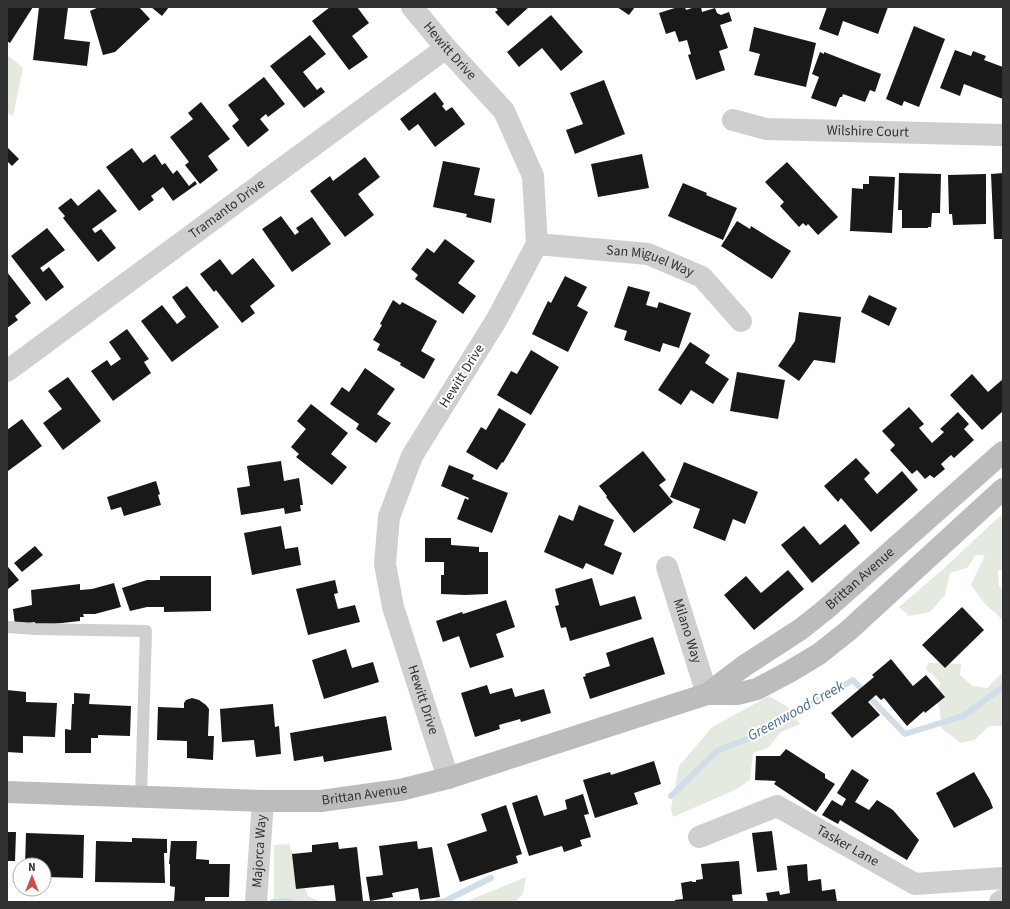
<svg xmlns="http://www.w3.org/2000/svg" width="1010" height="909" font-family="'Source Sans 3',sans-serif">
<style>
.green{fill:#e4eadf}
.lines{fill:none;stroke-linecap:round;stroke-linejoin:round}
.stream{stroke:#d1dee9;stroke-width:6}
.building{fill:#191919}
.service{stroke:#cfcfcf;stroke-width:12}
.minor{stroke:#cfcfcf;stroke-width:22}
.secondary{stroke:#bcbcbc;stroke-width:22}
.labels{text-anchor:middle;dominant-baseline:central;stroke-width:4;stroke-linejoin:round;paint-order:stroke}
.street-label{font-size:14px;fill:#323232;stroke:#fff}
.water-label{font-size:15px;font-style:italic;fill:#496d8b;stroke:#fff}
</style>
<rect width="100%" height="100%" fill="#fff"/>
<g class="green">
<polygon points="7,55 23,68 13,116 7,113"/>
<polygon points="1001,515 1003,517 1003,569 998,571 999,586 1003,589 1003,620 985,604 971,585 985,555 976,555 967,568 950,573 945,595 930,612 909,616 899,607 940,572"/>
<polygon points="928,663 961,664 960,675 973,686 987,688 1003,672 1003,726 989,726 974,740 961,743 941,728 940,711 935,696 941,683 926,669"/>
<polygon points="769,696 788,707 800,724 781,732 769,747 753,753 750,780 735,790 673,817 671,809 679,766 712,727"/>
<polygon points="289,844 308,896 321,902 274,902 274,845"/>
<polygon points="526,877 523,894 515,902 465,902"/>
</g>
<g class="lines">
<g class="stream">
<polyline points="671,796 717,751 754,736 853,680 905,734 963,716 1003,687"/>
<polyline points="273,902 284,901 292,902"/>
<polyline points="438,902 445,901 491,878"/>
</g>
</g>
<g class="building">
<polygon points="7,7 33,7 10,43 7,41"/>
<polygon points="39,7 68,7 64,39 90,42 87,66 33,60"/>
<polygon points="99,7 139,7 150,19 115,52 103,55 90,11"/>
<polygon points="151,7 169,7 162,16"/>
<polygon points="330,7 357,7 369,23 352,36 368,57 349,70 312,21"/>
<polygon points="495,7 529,7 508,26 495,12 498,10"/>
<polygon points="617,7 635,7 629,15"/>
<polygon points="678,7 685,7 686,10 695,7 701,7 702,12 715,8 717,13 721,15 729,12 732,21 720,25 728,48 719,51 725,70 696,80 688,55 691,54 687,40 679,42 675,31 666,34 659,13"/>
<polygon points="827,7 888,7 878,34 843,21 838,36 819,29"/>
<polygon points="551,15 583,52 561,71 542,48 519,67 507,52"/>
<polygon points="914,26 945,39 919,107 904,101 902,106 886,99"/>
<polygon points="754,27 816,43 806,87 754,75 760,54 749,51"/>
<polygon points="310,35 326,54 303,72 317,90 321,87 325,92 304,108 270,66"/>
<polygon points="955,50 971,56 973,51 986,56 984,60 1003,67 1003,99 964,84 960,96 940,88"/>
<polygon points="820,52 824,54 824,52 881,74 875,92 870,90 865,102 843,94 842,97 840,97 836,107 811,98 819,77 812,74"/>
<polygon points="264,77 285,104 268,117 266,114 260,119 269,130 248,147 232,126 239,120 228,105"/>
<polygon points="604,80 625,134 575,154 566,130 583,124 570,93"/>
<polygon points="435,92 444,104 442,106 446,111 452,107 465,124 435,147 418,124 409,131 400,119"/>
<polygon points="201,102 230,139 208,156 218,170 200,184 185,165 189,162 170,137 193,119 188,113"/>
<polygon points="7,147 19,159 12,166 7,161"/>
<polygon points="132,148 143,163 155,154 162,165 165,163 173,174 177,170 189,186 195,181 197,184 173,201 163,187 151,196 154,200 139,211 106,167"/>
<polygon points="642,154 649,188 598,197 591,164"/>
<polygon points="365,157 380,177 358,194 374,215 345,237 310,191 330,176 333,181"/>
<polygon points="443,161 480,168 474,195 495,199 491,223 466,217 467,214 433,207"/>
<polygon points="787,162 838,217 818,235 808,224 806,226 803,223 799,227 780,206 784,202 765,182"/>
<polygon points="899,173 941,174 940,213 932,213 931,227 928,227 928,228 902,228 902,210 898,210"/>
<polygon points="1003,173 1003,239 994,239 991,174"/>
<polygon points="986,174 986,224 953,225 952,214 949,214 948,175"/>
<polygon points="869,176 895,177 892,233 850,231 852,188 863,189 863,184 869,184"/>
<polygon points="683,183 707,193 706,195 737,208 723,240 668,216"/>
<polygon points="99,189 117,211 92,229 95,233 101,229 116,248 98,262 63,218 65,216 58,208 71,198 78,206"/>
<polygon points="281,216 295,235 299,232 296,228 312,217 331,244 292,272 262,229"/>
<polygon points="737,221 750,229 751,226 791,251 772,279 721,246"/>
<polygon points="47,228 65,250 40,268 43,272 49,267 64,287 46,301 11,256"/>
<polygon points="445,239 475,261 458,283 476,296 463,314 415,279 418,275 411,269 427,248 434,253"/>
<polygon points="253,258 275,286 250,306 255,313 242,323 216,290 214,292 200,274 220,259 232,275"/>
<polygon points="7,272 31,303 15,316 18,320 7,328"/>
<polygon points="565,276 587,287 577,306 588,312 568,352 532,334 548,301 551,303"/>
<polygon points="187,286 219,327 172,362 141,321 162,305 177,324 186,317 172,297"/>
<polygon points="628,286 650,292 646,305 657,308 659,302 691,313 679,348 663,343 660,352 624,340 627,331 614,327"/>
<polygon points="869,295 897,308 889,326 861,312"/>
<polygon points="393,300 400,305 402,302 437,321 421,351 435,359 424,379 400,365 401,363 377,350 380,344 373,340 382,325 380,324"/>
<polygon points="799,312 841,317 835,363 814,360 799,381 778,366 795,341"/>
<polygon points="127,329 149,359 144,362 151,373 113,401 91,371 107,360 111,366 121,359 109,342"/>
<polygon points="690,342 710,355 705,363 729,379 713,404 691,390 681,405 658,390"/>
<polygon points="531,350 559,367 531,415 497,395 511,371 517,374"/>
<polygon points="365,368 395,389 377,414 391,423 376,443 356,429 359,424 330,404 342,387 349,392"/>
<polygon points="737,372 785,380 778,419 730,411"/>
<polygon points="972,374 988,392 1003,379 1003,411 982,430 950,395"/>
<polygon points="68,377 101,421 63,450 43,423 62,409 48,391"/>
<polygon points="311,404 348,433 331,454 347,467 332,485 296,457 299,454 291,447 306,429 297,421"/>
<polygon points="909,407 924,424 919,428 932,443 944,432 940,429 958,412 969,424 964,429 974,440 954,458 951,455 941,464 945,469 934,478 930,475 925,479 917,470 912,474 890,450 895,445 882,431"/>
<polygon points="499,408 526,424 503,463 502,462 497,470 466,452 481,427 486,430"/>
<polygon points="22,419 42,446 8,471 7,430"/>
<polygon points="643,451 666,480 659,485 673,502 634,533 606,497 607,496 599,486"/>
<polygon points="856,458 870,473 864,479 877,494 902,471 918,490 871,532 841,498 838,502 824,486"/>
<polygon points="281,461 284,481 299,478 303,505 300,505 301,511 285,514 284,508 241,515 237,488 250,486 247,466"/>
<polygon points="684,462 758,492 745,524 733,519 725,541 693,528 700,509 670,497"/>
<polygon points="449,465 474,475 472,479 508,493 492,533 457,519 465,498 468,500 469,498 441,486"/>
<polygon points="156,481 160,494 158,495 161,505 124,516 121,507 111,510 107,497"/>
<polygon points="579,505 614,520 604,545 622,553 613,575 586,563 583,569 544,552 559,515 573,521"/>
<polygon points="845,524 860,543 812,583 781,545 804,526 820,545"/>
<polygon points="281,526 285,549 298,547 301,565 252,575 244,533"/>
<polygon points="425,538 451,538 451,545 479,547 479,552 488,552 488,594 465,595 441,594 441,575 444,575 444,562 425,562"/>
<polygon points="35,546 43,555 22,572 14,563"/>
<polygon points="8,567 19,580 7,590 7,568"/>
<polygon points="788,570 804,589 754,630 724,595 746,576 761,593"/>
<polygon points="160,576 211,576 211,611 164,612 164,607 147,607 130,611 122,588 147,580 160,580"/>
<polygon points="592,578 600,606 635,596 642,619 570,641 566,627 561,628 555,606 559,605 555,589"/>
<polygon points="335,580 338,593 334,594 338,609 355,605 360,622 308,635 296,589"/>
<polygon points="114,583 121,607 95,614 83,614 84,617 80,617 80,621 35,626 35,622 15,625 13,609 32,605 31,590 80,584 80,590 92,589"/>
<polygon points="506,600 515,627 496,634 504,657 470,668 459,636 443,642 436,621 462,612 463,614"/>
<polygon points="962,607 984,630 945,668 922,645"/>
<polygon points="653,637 665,674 590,699 583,677 586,676 585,674 610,666 606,653"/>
<polygon points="346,649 352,668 373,662 379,682 324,699 312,660"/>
<polygon points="891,659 913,686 926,675 945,697 925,713 924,711 907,726 884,698 881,700 876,695 868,702 880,715 852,738 831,713 874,677 872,675"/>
<polygon points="487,685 490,694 512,688 515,697 544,689 551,713 521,722 520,719 499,725 500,729 475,737 461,693"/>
<polygon points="7,690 26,692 26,702 57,703 55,737 23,736 23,753 7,752"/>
<polygon points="74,693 90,694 89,704 131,706 130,736 98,735 98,738 91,738 91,753 65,753 65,729 71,730 72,704 74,704"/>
<polygon points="192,698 199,700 206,705 209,709 208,736 214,736 213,760 187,758 187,741 157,740 158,707 184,708 184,703 186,700"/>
<polygon points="273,704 275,727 279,726 281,754 256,757 254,740 222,742 220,709"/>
<polygon points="386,716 392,750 324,762 323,756 294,761 290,733"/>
<polygon points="786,749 825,774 825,778 835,784 816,812 774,784 776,781 755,780 756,756 780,756"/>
<polygon points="654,761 661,784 634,793 638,804 595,818 583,780 610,772 611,775"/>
<polygon points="852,769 869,780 855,802 869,810 877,800 893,810 919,840 907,860 840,820 838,824 822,815 832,800 842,806 846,799 837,793"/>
<polygon points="974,772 990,800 993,808 954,828 936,793"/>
<polygon points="583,794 589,814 584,815 591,837 580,840 582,846 564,852 562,846 529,856 512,803 537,795 544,816 567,809 565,800"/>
<polygon points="506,805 522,854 516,856 518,863 460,882 447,844 487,831 481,814"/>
<polygon points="772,831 777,870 757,872 752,833"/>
<polygon points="7,832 16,832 15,861 7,861"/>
<polygon points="26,833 84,835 83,878 44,877 44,865 25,865"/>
<polygon points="132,838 167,839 167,853 164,853 165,883 95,882 96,841 132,842"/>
<polygon points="171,841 197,841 196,859 209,860 209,864 230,864 229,897 205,897 205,902 174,902 175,887 170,886 170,864 169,864"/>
<polygon points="417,841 418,849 432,847 440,897 420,900 418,888 392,893 393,897 370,901 366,877 383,875 379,846"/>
<polygon points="338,842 339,849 357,847 363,901 336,902 334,885 296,889 292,854 312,852 312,845"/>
<polygon points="739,861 742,894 732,895 733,902 675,902 675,900 683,899 681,883 692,881 692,882 696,882 696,880 703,879 701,864"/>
<polygon points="807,864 808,881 821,879 822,891 835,889 837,902 768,902 766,893 779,891 780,895 790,893 787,866"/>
</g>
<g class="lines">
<polyline class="service" points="7,627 35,629 146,631 141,796"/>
<g class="minor">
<path id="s1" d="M 412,7 L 446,48 L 504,111 L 533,176 L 537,244 L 497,319 L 412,456 L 389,517 L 385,564 L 393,607 L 448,778"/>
<path id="s2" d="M 733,120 L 766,129 L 1003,135"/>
<path id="s3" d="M 537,244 L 648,254 L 702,277 L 741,321"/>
<path id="s4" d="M 7,371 L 446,48"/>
<path id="s5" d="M 667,567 L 707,694"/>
<path id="s6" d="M 699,837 L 777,806 L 915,884 L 1003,878"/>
<path id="s7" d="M 256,902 L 263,801"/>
<polyline points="1000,902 1003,900"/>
</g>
<g class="secondary">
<path id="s8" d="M 707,694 L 744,666 L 801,629 L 825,610 L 1003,452"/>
<path id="s9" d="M 7,792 L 263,801 L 321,801 L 400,790 L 448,778 L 707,694 L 737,694 L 757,689 L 789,672 L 819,654 L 848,631 L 1003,489"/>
</g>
</g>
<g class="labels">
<g class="street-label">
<text stroke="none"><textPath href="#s1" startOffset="58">Hewitt Drive</textPath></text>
<text stroke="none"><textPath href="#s2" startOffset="136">Wilshire Court</textPath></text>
<text stroke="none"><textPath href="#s4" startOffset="273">Tramanto Drive</textPath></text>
<text stroke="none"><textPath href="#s3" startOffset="115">San Miguel Way</textPath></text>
<text transform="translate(462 376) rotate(-58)">Hewitt Drive</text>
<text stroke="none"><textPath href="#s8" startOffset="192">Brittan Avenue</textPath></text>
<text stroke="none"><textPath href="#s5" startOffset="67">Milano Way</textPath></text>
<text stroke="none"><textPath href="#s1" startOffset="778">Hewitt Drive</textPath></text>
<text stroke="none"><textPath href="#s9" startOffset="358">Brittan Avenue</textPath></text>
<text stroke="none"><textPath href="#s6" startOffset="165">Tasker Lane</textPath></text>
<text stroke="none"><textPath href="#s7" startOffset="51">Majorca Way</textPath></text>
</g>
<g class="water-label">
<text transform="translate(796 711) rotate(-29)">Greenwood Creek</text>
</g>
</g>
<rect width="1010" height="909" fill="none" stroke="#323232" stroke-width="16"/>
<g transform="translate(32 877)"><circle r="19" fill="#ffffff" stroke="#adadad"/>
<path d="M0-3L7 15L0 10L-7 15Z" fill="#d04d4d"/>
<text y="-6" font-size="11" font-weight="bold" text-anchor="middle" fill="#323232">N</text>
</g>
</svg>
